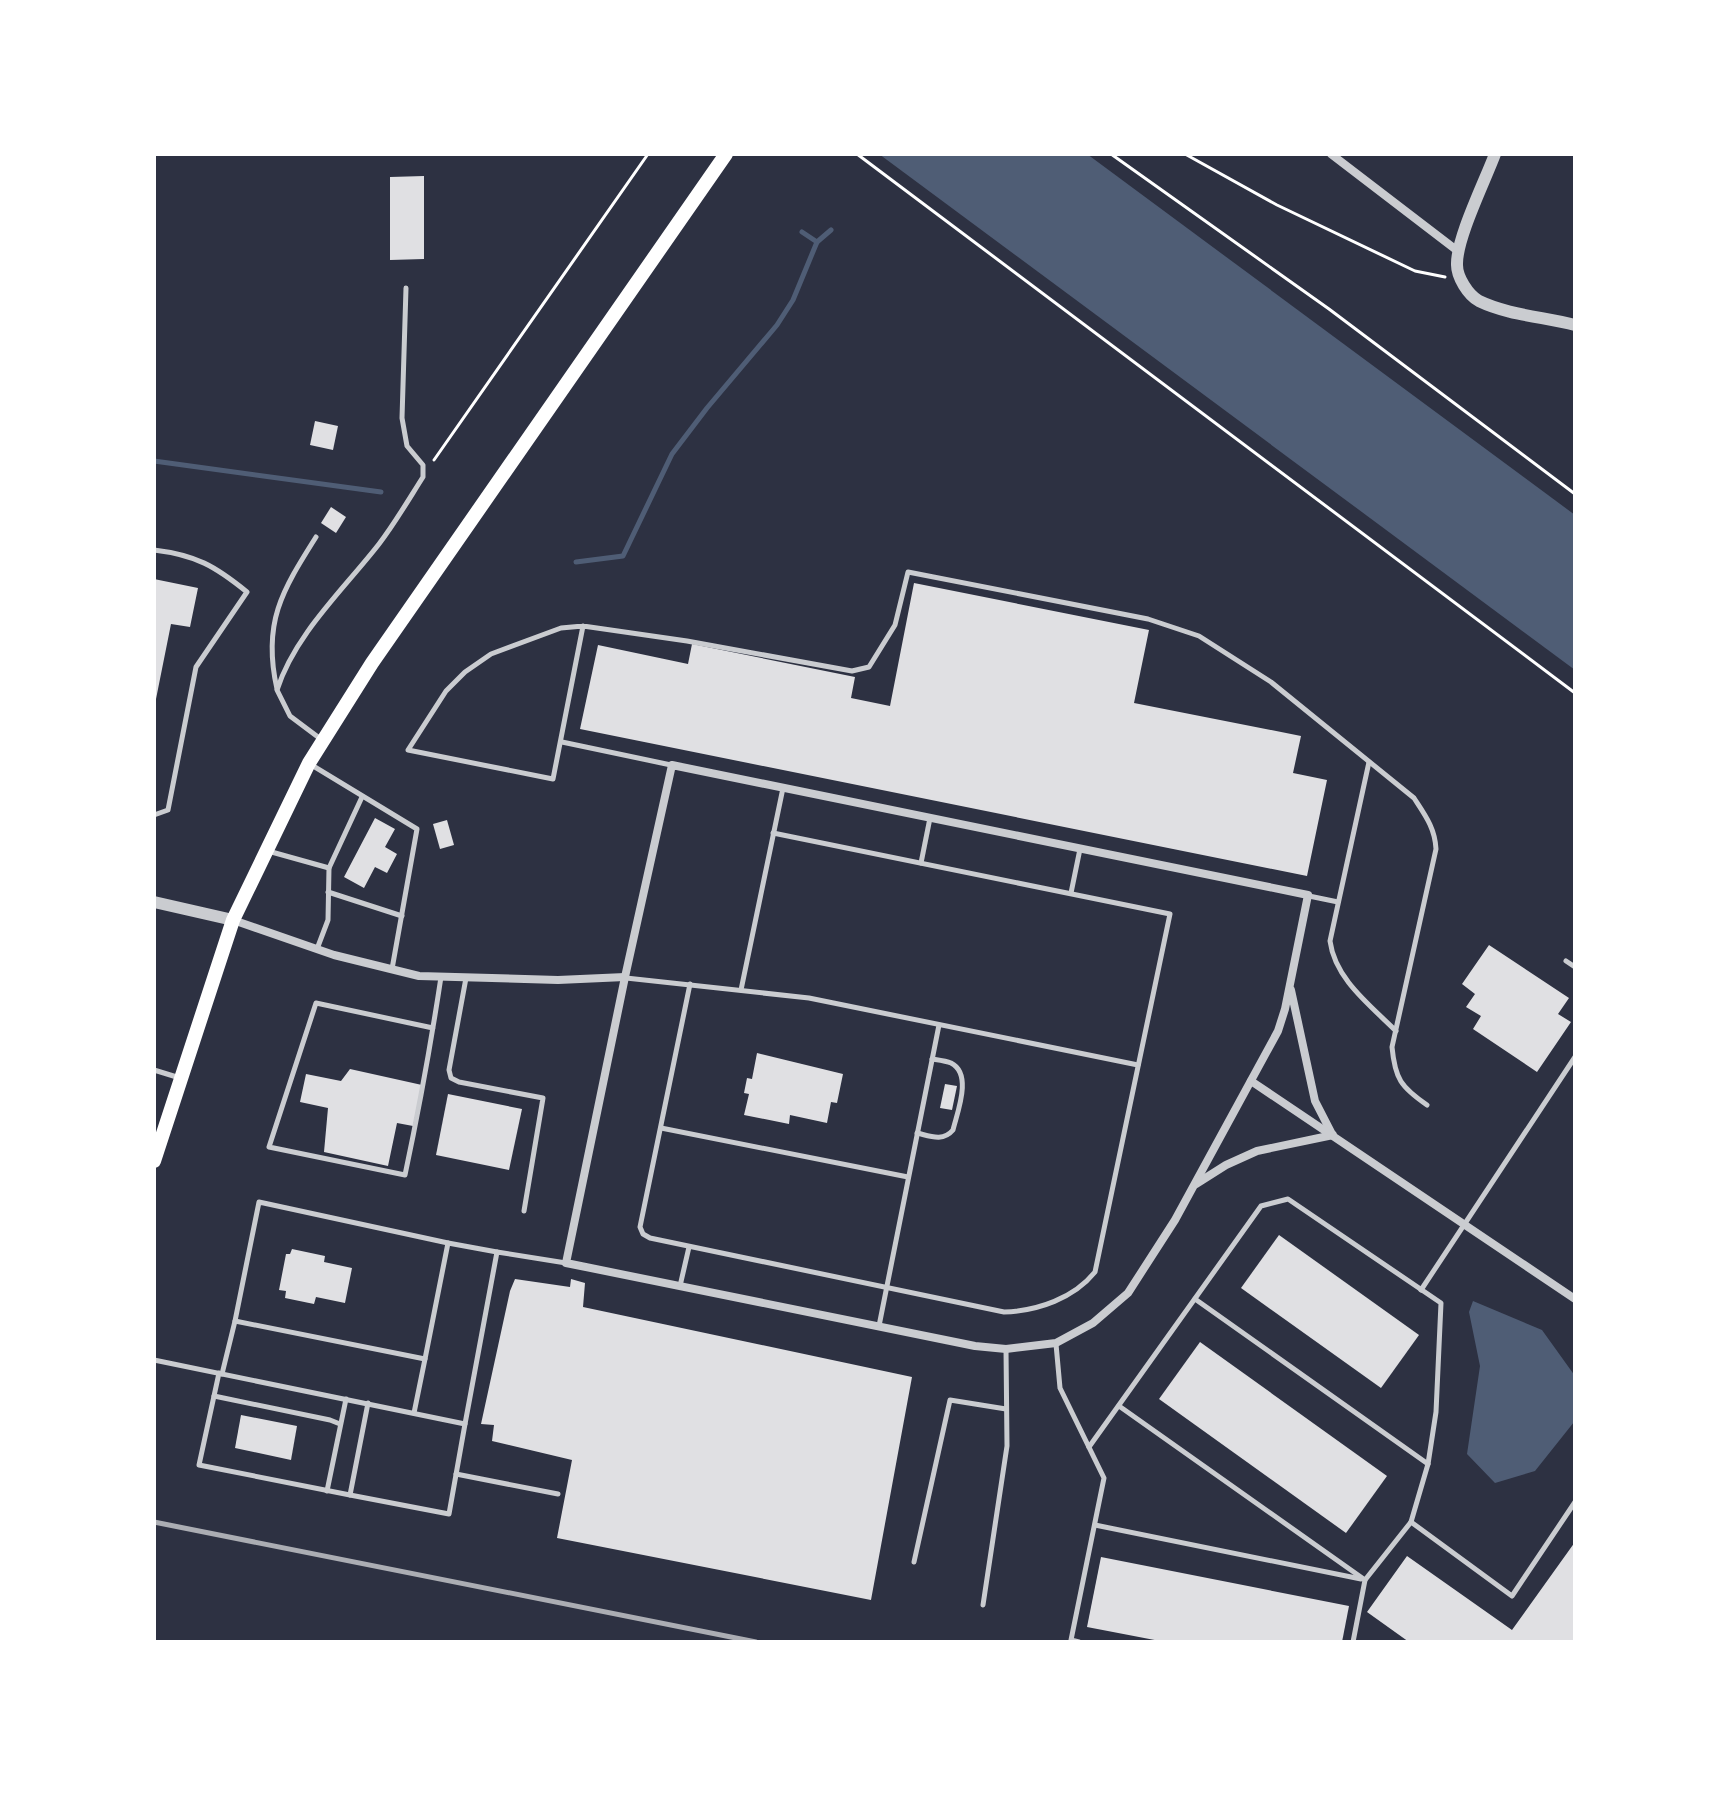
<svg xmlns="http://www.w3.org/2000/svg" width="1729" height="1796" font-family="Lato,sans-serif">
<style>
.water{fill:#4f5d75}
.lines{fill:none;stroke-linecap:round;stroke-linejoin:round}
.stream{stroke:#4f5d75;stroke-width:5}
.building{fill:#e0e0e3}
.path{stroke:#fff;stroke-width:3}
.service{stroke:#caccd0;stroke-width:5}
.minor{stroke:#caccd0;stroke-width:8}
.tertiary{stroke:#caccd0;stroke-width:12}
.secondary{stroke:#fff;stroke-width:14}
.rail{stroke:#abadb3;stroke-width:5}
</style>
<rect width="100%" height="100%" fill="#2d3142"/>
<g class="water">
<polygon points="879,154 1087,154 1575,515 1575,670"/>
<polygon points="1473,1301 1542,1330 1575,1376 1574,1422 1535,1471 1495,1483 1467,1454 1480,1366 1469,1312"/>
</g>
<g class="lines">
<g class="stream">
<polyline points="802,232 817,242"/>
<polyline points="154,461 381,492"/>
<polyline points="576,562 623,556 672,454 707,408 777,325 793,300 817,242 831,230"/>
</g>
</g>
<g class="building">
<polygon points="424,176 424,259 390,260 390,177"/>
<polygon points="315,421 338,426 333,450 310,445"/>
<polygon points="331,507 346,517 336,533 321,523"/>
<polygon points="154,579 198,588 190,627 171,624 155,704"/>
<polygon points="914,583 1149,630 1134,703 1301,736 1293,773 1327,780 1307,876 580,729 598,645 688,664 692,644 855,677 851,698 890,706"/>
<polygon points="375,818 395,829 385,847 397,854 387,873 375,867 364,888 344,877"/>
<polygon points="447,820 454,845 440,849 433,824"/>
<polygon points="1489,945 1569,998 1558,1014 1571,1022 1537,1072 1473,1029 1481,1016 1466,1007 1475,994 1462,984"/>
<polygon points="757,1053 843,1074 837,1103 831,1102 827,1123 790,1115 789,1124 744,1115 749,1094 744,1093 747,1078 752,1079"/>
<polygon points="350,1069 422,1085 413,1126 397,1123 388,1166 324,1152 328,1108 300,1102 306,1074 341,1081"/>
<polygon points="945,1084 957,1086 952,1110 940,1108"/>
<polygon points="448,1094 522,1109 509,1170 436,1155"/>
<polygon points="1279,1235 1419,1335 1381,1388 1241,1288"/>
<polygon points="292,1249 325,1256 324,1262 352,1268 345,1303 316,1297 314,1304 285,1298 286,1291 279,1290 286,1254 290,1254"/>
<polygon points="515,1279 570,1287 571,1279 585,1283 583,1307 912,1377 871,1600 557,1538 572,1460 492,1441 494,1425 481,1424 510,1291"/>
<polygon points="1200,1342 1387,1476 1346,1533 1159,1399"/>
<polygon points="241,1415 297,1426 291,1460 235,1448"/>
<polygon points="1575,1542 1575,1642 1409,1642 1367,1612 1407,1556 1512,1630"/>
<polygon points="1101,1557 1349,1606 1342,1642 1165,1642 1087,1627"/>
</g>
<g class="lines">
<g class="path">
<polyline points="857,154 1575,693"/>
<polyline points="1111,154 1329,309 1575,494"/>
<polyline points="1185,154 1277,205 1415,271 1445,277"/>
<polyline points="434,460 648,154"/>
</g>
<g class="service">
<path d="M 154,550 C 196,555 215,566 247,592 L 196,667 L 168,810 L 154,815"/>
<path d="M 583,626 L 553,779 L 408,750 L 446,691 L 465,672 L 491,654 L 561,628 L 583,626 L 687,641 L 852,671 L 869,667 L 895,625 L 908,572 L 1148,619 L 1199,636 L 1271,682 L 1414,798 C 1425,815 1435,828 1436,849 L 1392,1047 C 1395,1079 1401,1087 1427,1105"/>
<path d="M 277,689 C 262,623 282,591 316,537"/>
<path d="M 322,740 L 290,716 L 277,690 C 295,634 344,589 379,544 C 395,523 409,499 423,477 L 423,465 L 407,446 L 402,418 L 406,288"/>
<polyline points="562,742 671,765"/>
<path d="M 1369,762 L 1330,941 C 1335,979 1370,1005 1396,1031"/>
<polyline points="310,764 417,829 392,969"/>
<polyline points="268,851 329,868"/>
<polyline points="921,863 930,818"/>
<polyline points="328,892 402,916"/>
<polyline points="1071,893 1080,849"/>
<polyline points="1309,896 1338,902"/>
<polyline points="317,949 328,920 329,868 362,797"/>
<polyline points="1566,961 1575,967"/>
<polyline points="466,978 449,1070 451,1078 459,1082 543,1098 524,1211"/>
<polyline points="626,978 809,998 1138,1065"/>
<path d="M 690,984 L 640,1227 L 643,1234 L 650,1238 L 1004,1312 C 1038,1311 1074,1298 1095,1272 L 1170,914 L 773,833"/>
<polyline points="741,990 783,788"/>
<path d="M 433,1028 L 316,1003 L 269,1147 L 405,1175 C 419,1109 431,1043 441,977"/>
<polyline points="154,1070 180,1078"/>
<polyline points="661,1128 908,1177"/>
<path d="M 917,1133 C 930,1136 943,1142 953,1130 C 957,1113 973,1074 951,1063 C 946,1061 938,1060 932,1059"/>
<polyline points="680,1286 689,1247"/>
<polyline points="1421,1290 1575,1057"/>
<polyline points="1195,1299 1428,1464"/>
<polyline points="235,1321 259,1202 448,1243"/>
<polyline points="879,1326 939,1025"/>
<polyline points="1056,1344 1060,1388 1104,1478 1071,1640 1079,1642"/>
<polyline points="154,1360 465,1424 497,1252 566,1263"/>
<polyline points="219,1373 199,1465 350,1495 368,1403"/>
<polyline points="222,1374 235,1321 425,1359 448,1243 497,1252"/>
<polyline points="214,1396 330,1420 340,1424"/>
<polyline points="1119,1406 1365,1580"/>
<polyline points="414,1413 425,1359"/>
<polyline points="1089,1447 1261,1206 1288,1199 1441,1303 1436,1412 1428,1464 1411,1522 1365,1580 1353,1642"/>
<polyline points="456,1474 558,1494"/>
<polyline points="327,1491 346,1399"/>
<polyline points="350,1495 449,1514 465,1424"/>
<polyline points="1411,1522 1512,1596 1575,1502"/>
<polyline points="1095,1525 1361,1579"/>
<polyline points="914,1562 950,1400 1006,1409"/>
<polyline points="983,1605 1007,1446 1006,1349"/>
</g>
<g class="minor">
<polyline points="1331,154 1459,252"/>
<polygon points="672,765 1308,895 1285,1009 1278,1031 1175,1220 1128,1293 1093,1323 1056,1343 1006,1349 975,1346 566,1263 625,977"/>
<polyline points="233,920 334,955 419,976 558,980 625,977"/>
<polyline points="1291,990 1315,1101 1332,1134"/>
<polyline points="1251,1081 1575,1299"/>
<polyline points="1196,1184 1226,1165 1257,1151 1333,1135"/>
</g>
<g class="tertiary">
<path d="M 1495,154 C 1485,181 1456,239 1457,265 C 1457,277 1468,295 1479,301 C 1508,315 1544,317 1575,325"/>
<polyline points="154,902 233,920"/>
</g>
<polyline class="secondary" points="154,1161 233,920 309,763 372,663 726,154"/>
<polyline class="rail" points="154,1522 756,1642"/>
</g>
<rect width="1729" height="1796" fill="none" stroke="#ffffff" stroke-width="312"/>
</svg>
